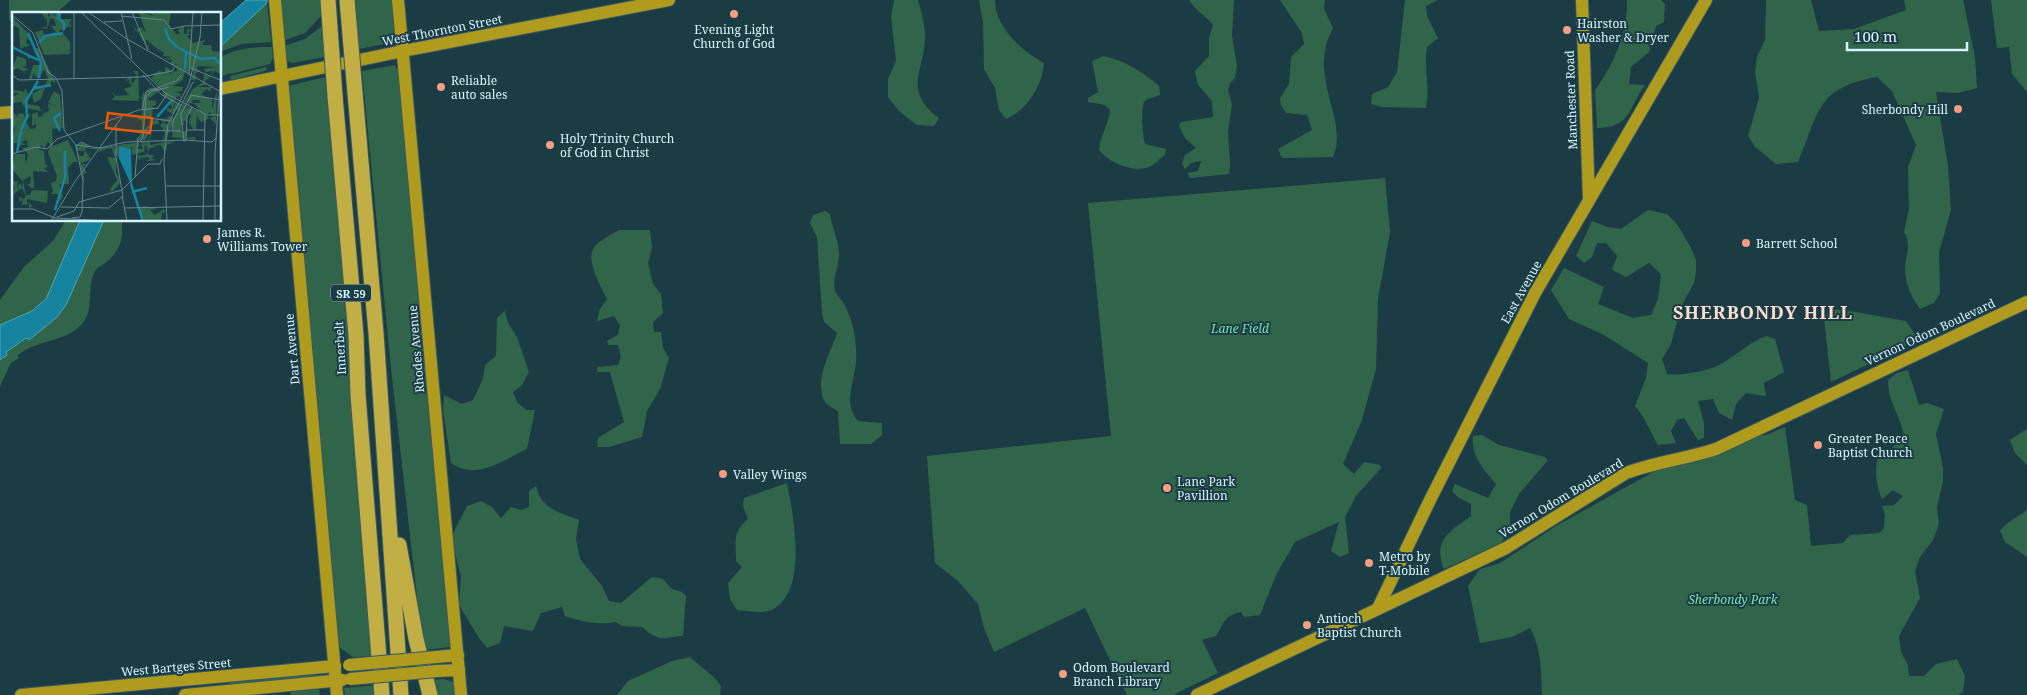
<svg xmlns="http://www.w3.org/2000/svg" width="2027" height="695" font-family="'Noto Serif',serif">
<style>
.green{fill:#30654a}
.water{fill:#16849e;stroke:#50a5ba}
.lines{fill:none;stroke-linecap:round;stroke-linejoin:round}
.major-casing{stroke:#395962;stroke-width:14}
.highway-casing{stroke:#395962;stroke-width:17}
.major{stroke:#af9b1e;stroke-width:12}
.highway{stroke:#c1ae44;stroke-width:15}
.major-bridge-casing{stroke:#395962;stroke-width:14;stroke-linecap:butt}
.highway-bridge-casing{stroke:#395962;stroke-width:17;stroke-linecap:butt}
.major-bridge{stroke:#af9b1e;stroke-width:12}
.highway-bridge{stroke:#c1ae44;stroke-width:15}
.poi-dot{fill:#f39f83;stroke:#1b3c45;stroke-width:2}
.labels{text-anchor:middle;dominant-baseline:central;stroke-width:4;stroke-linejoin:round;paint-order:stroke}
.shield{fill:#1b3c45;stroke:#9fbcc5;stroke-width:1}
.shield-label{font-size:11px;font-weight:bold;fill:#d7f3fc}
.poi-label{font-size:12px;fill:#d7f3fc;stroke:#1b3c45;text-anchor:start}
.street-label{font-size:12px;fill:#d7f3fc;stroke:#1b3c45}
.park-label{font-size:12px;font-style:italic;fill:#79e4ac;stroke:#1b3c45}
.district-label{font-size:18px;font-weight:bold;letter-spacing:1px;fill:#fddcd1;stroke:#1b3c45}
.inset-river{fill:none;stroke:#16849e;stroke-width:2.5}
.inset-road{fill:none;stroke:#66858e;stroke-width:1}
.view{fill:#e8590c;fill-opacity:0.15;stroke:#e8590c;stroke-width:2.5}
.inset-edge{fill:none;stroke:#d7f3fc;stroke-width:2.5}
</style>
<rect width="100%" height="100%" fill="#1b3c45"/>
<g class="green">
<polygon points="9,0 71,0 55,14 14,14 14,23 9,20"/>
<polygon points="281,0 320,0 321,16 305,33 283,41"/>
<polygon points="355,0 392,0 395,42 359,49"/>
<path d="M 894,0 L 918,0 C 921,11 925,24 925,35 C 926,68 901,90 939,118 L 934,126 L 917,125 L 899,111 L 888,97 L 888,79 L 896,61 L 891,16 Z"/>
<path d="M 979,0 L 995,0 C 994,26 1023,52 1044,63 C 1042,86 1028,109 1006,119 L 999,110 L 995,88 L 984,69 L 983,22 Z"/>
<path d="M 1189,0 L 1234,0 L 1232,36 L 1237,66 L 1235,78 L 1230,83 L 1228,90 L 1232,104 L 1228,131 L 1230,164 L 1229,174 L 1190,178 L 1187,173 L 1198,171 L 1201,161 L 1191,163 L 1185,169 L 1182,164 L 1185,155 L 1196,148 L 1185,138 L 1179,126 L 1181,122 L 1213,117 L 1212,101 L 1198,85 L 1195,71 L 1209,56 L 1209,38 L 1213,25 C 1206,16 1195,10 1189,0 Z"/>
<path d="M 1280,0 L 1325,0 L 1324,9 L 1333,28 C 1306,77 1350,121 1333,157 L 1282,158 L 1278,149 L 1312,130 L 1307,115 L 1286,113 L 1281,105 L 1280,98 L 1289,84 L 1291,57 L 1304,44 L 1302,33 Z"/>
<path d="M 1405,0 L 1438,0 L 1426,6 L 1427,16 L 1438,38 L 1427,47 C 1424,68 1430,88 1426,108 L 1382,107 L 1371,104 L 1372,94 L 1388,87 L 1397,72 Z"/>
<path d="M 1627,0 L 1661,0 L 1665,4 L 1664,22 L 1656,26 L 1649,52 L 1631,67 L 1629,84 L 1645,85 C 1628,108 1631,128 1597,128 L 1595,90 C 1614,65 1628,31 1627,0 Z"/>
<path d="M 1766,0 L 1811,0 L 1819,31 L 1854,29 L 1906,10 L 1904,0 L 1963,0 L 1975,57 L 1977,88 L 1958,93 L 1936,92 L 1948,166 L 1951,210 L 1939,252 L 1940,293 L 1934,303 L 1920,309 C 1911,296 1906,286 1905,270 C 1905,257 1912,243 1904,232 L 1909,209 L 1908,167 L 1916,145 L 1892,91 L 1877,77 C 1815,88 1820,112 1798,162 L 1776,164 L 1755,147 L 1748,136 L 1759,98 L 1755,72 L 1757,57 L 1765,40 Z"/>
<polygon points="1991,0 2027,0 2027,92 2012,74 2009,47 1997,48"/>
<polygon points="267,3 271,42 241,44 220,52 220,47 225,42"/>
<polygon points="322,26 325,57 292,63 287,61 284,46 305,39"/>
<path d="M 272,47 L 273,58 L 270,64 L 231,74 L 231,73 L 220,77 L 220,58 C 234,48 255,47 272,47 Z"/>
<path d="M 1103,56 C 1124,60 1143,72 1159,86 L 1160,95 C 1156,97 1148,98 1145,101 C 1140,105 1143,137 1145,144 L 1166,149 L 1165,155 C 1160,158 1155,165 1149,167 C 1134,173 1109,163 1099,150 C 1100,135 1109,124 1110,110 L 1105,105 L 1088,102 L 1088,98 L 1098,92 L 1092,61 Z"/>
<polygon points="395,65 396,68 399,68 450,647 423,650 391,368 362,71"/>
<polygon points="266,67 267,70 265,71 231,80 230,76"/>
<polygon points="325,77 350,343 376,656 353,657 339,647 288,86"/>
<path d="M 1385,178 L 1390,232 L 1378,299 L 1376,369 L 1362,420 L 1343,464 L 1354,474 L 1364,462 L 1380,465 L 1381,468 L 1356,496 L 1345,517 L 1349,553 L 1340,557 L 1331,551 L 1339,522 L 1295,542 L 1277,573 L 1260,615 L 1244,617 L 1241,612 C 1225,615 1224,623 1216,636 L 1202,640 L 1218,673 L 1173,695 L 1127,695 L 1085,608 L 994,652 L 984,628 L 978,604 L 958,581 L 935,563 L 927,456 L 1111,436 L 1088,203 Z"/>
<path d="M 1648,210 L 1667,214 L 1677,224 L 1691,248 L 1696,260 L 1696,272 L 1694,283 L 1682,305 L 1671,344 L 1662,359 L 1667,374 C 1683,376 1709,371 1723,363 C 1738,354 1750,342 1766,336 L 1775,339 L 1784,372 L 1764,383 L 1766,396 L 1746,393 L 1736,404 L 1732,420 L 1719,413 L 1713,399 L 1698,401 L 1704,423 L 1704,438 L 1698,440 L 1684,418 L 1677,420 L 1671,431 L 1676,443 L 1658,445 C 1650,432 1645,417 1635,406 L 1646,378 L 1648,363 L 1604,335 L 1569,319 L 1551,290 L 1564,268 L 1604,287 L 1598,304 L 1633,318 L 1651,315 L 1658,299 L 1661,274 L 1649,263 L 1626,277 L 1612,270 L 1617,256 L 1606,243 L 1597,243 L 1592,257 L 1584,263 L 1576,256 L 1592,221 L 1607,227 L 1621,229 Z"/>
<path d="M 825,211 L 830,214 C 832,228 839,241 839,255 C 839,266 832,280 835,290 C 836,295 843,301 845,306 C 854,323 857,343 856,362 C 854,383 843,404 858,421 L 882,423 L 882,435 L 871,444 L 840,444 L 838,411 C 834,409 827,405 825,402 C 813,381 831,352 837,333 L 824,322 L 822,313 L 817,237 L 810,223 L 813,215 Z"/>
<path d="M 66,220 L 79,220 C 70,244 58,291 39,307 C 28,315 13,319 0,325 L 0,300 L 24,267 L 53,241 Z"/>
<path d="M 104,220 L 122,220 C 123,241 121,250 105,263 C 101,266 96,268 94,273 C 86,292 96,312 79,327 C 61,343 35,340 17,356 L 19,358 L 11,363 L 0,386 L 0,360 L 7,355 L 6,352 L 26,338 L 29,340 L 56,318 L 66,305 Z"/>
<path d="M 619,230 L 650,230 L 652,248 L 648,263 L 653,284 L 661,294 L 663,313 L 653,322 L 654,332 L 661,332 L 663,348 L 669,358 L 660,389 L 647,411 L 642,437 L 609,447 L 597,447 L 598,438 L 624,422 L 610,372 L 597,372 L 597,367 L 618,365 L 621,357 L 618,345 L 608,345 L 607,341 L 618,335 L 620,325 L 614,316 L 597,321 L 600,309 L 607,299 C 601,286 583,257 596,245 C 602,239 611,235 619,230 Z"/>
<path d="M 1831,309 C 1856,311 1881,317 1906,321 L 1919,340 L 1831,382 L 1824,318 Z"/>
<path d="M 505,311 L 508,323 L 517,337 L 529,372 L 522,385 L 513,392 L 517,402 L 526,410 L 535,410 L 527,449 C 503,460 477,481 451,463 L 443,410 L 444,395 L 462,404 L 473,400 L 483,379 L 485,365 L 496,356 L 497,318 Z"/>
<path d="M 1908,370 L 1919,405 L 1927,403 L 1944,409 L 1936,434 L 1943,468 L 1943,482 L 1937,507 L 1939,524 L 1933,540 L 1920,557 L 1915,571 L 1920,598 L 1899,636 L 1901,652 L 1908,665 L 1909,676 L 1924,676 L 1936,664 L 1957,659 L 1965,676 L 1963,692 L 1957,695 L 1542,695 C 1541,671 1542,650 1530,628 L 1512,637 L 1480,643 L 1468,586 L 1480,569 L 1500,563 L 1556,526 L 1662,467 L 1759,435 L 1766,435 L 1785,427 L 1795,500 L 1807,505 L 1811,546 L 1843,543 L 1850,535 L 1879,533 L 1884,528 L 1885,514 L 1882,506 L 1894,505 L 1903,496 L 1893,490 L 1882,499 C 1876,486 1874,468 1879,454 L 1892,448 L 1904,437 C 1901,416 1888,402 1888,380 L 1897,373 Z"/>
<polygon points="2027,429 2027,465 2015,453 2010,440"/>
<path d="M 1482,435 L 1499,445 L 1545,457 L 1548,460 L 1519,494 L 1510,512 L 1510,529 L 1501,543 L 1444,569 C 1432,540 1451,531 1471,516 L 1471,504 L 1459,498 L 1452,491 L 1455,484 L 1488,498 L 1496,484 C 1484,469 1471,457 1473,436 Z"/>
<path d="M 787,483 C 793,515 809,591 772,610 C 762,614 748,611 737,610 L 730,599 L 728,583 L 742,567 L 736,561 C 736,542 732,532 748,519 L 743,506 L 744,498 Z"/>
<path d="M 536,486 C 541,509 559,512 579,520 L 576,539 L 580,559 L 602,586 L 609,601 L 621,603 L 652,577 L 663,579 L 672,589 L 682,592 L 686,596 L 683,636 C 661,638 659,642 642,627 L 622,626 L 616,622 C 599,625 582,622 565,616 L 562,607 L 541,613 L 533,631 L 504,626 L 500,643 L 487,648 L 479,638 L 459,605 L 461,577 L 453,545 L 453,533 L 467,506 L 481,501 L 492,507 L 501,518 L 511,507 L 521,510 L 529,507 L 529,491 Z"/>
<path d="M 2027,510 L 2027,557 L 2005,542 L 2000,531 C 2006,522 2018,517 2027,510 Z"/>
<path d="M 690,657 C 700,667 713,674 721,686 L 720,695 L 617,695 L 628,681 L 672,661 Z"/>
<polygon points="316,672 316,679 229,687 229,680"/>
<polygon points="444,679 453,682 455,695 435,695 432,680"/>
<polygon points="377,685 378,695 345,695 344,688"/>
<polygon points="319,688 320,695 290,695 291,690"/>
</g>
<g class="water">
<polygon points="246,0 267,0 267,3 220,47 220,23"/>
<polygon points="80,220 104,220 66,305 56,318 29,340 26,338 6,352 7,355 0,360 0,325 32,311 46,299"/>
</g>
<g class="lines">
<defs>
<g id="major">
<polyline points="275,0 337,695"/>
<polyline points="398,0 461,695"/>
<polyline points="1582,0 1589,200"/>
<polyline points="220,89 403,51 669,0"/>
<polyline points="0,113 14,112"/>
<polyline points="1378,608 1430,500 1535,293 1706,0"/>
<polyline points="436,657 458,655"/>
<polyline points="437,671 459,670"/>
<polyline points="21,695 335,666"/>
<polyline points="185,695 342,680"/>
<path d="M 1197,695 L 1506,548 L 1626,473 C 1655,462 1686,459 1716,449 L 2027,302"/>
</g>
<g id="highway">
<polyline points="355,93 376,333 401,695"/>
<polyline points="335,96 356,335 358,395 382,695"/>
<polyline points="399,545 416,639 430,695"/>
</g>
</defs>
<use href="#major" class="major-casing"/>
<use href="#highway" class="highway-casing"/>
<use href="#major" class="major"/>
<use href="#highway" class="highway"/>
<defs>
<g id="major-bridge">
<polyline points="349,665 436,657"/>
<polyline points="350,679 437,671"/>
</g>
<g id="highway-bridge">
<polyline points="328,0 335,96"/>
<polyline points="347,0 355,93"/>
</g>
</defs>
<use href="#major-bridge" class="major-bridge-casing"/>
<use href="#highway-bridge" class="highway-bridge-casing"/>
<use href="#major-bridge" class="major-bridge"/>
<use href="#highway-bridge" class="highway-bridge"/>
</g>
<g class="poi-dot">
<circle cx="734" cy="14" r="5"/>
<circle cx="1567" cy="30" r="5"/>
<circle cx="441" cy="87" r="5"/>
<circle cx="1958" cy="109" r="5"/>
<circle cx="550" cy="145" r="5"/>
<circle cx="207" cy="239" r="5"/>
<circle cx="1746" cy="243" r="5"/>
<circle cx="1818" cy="445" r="5"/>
<circle cx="723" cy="474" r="5"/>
<circle cx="1167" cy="488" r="5"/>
<circle cx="1369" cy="563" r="5"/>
<circle cx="1307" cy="625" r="5"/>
<circle cx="1063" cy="674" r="5"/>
</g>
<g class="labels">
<rect class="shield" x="331" y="284.5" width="40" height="17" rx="4"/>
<g class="shield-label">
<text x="351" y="293">SR 59</text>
</g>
<g class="poi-label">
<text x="1577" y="23">Hairston<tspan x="1577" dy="14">Washer &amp; Dryer</tspan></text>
<text x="734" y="29" text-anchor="middle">Evening Light<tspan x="734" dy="14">Church of God</tspan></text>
<text x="451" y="80">Reliable<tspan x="451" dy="14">auto sales</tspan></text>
<text x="1948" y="109" text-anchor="end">Sherbondy Hill</text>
<text x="560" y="138">Holy Trinity Church<tspan x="560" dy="14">of God in Christ</tspan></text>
<text x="217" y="232">James R.<tspan x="217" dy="14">Williams Tower</tspan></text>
<text x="1756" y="243">Barrett School</text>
<text x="1828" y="438">Greater Peace<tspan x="1828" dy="14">Baptist Church</tspan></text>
<text x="733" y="474">Valley Wings</text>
<text x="1177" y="481">Lane Park<tspan x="1177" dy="14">Pavillion</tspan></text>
<text x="1379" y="556">Metro by<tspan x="1379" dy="14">T-Mobile</tspan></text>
<text x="1317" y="618">Antioch<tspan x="1317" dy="14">Baptist Church</tspan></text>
<text x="1073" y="667">Odom Boulevard<tspan x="1073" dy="14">Branch Library</tspan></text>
</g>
<g class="street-label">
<text transform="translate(442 30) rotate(-11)">West Thornton Street</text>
<text transform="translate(1571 100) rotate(-92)">Manchester Road</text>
<text transform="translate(1521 292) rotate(-61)">East Avenue</text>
<text transform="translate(1930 332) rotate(-25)">Vernon Odom Boulevard</text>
<text transform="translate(340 348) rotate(-93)">Innerbelt</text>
<text transform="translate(292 349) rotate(-95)">Dart Avenue</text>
<text transform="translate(416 349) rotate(-95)">Rhodes Avenue</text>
<text transform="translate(1561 498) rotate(-31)">Vernon Odom Boulevard</text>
<text transform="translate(176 667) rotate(-5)">West Bartges Street</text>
</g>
<g class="park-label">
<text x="1240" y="328">Lane Field</text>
<text x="1733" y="599">Sherbondy Park</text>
</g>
<g class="district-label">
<text x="1763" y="312">SHERBONDY HILL</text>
</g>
</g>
<g transform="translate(12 12)">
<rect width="209" height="209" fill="#1b3c45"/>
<path d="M 29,0 L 36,1 L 37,6 L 39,0 L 43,4 L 44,0 L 49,0 L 49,7 L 60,7 L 57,12 L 60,14 L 52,16 L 52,20 L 49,17 L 45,22 L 51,21 L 58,30 L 58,38 L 55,40 L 59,39 L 58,42 L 32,43 L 23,20 L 31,18 L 32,23 L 44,20 L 39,14 L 44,14 L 42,7 L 38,6 L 35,17 L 28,15 L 35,15 L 35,6 L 27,8 L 33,6 ZM 127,0 L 142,4 L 136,0 L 143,0 L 143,3 L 144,0 L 159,0 L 157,13 L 164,22 L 168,22 L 166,17 L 172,14 L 172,22 L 175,22 L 175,17 L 180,18 L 176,20 L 178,23 L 175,24 L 181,31 L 193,28 L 190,33 L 199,33 L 200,39 L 209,40 L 209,59 L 208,62 L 203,59 L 197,64 L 201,59 L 194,60 L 191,57 L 206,55 L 186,54 L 185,58 L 188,58 L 183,62 L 184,66 L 181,73 L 182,68 L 179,68 L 182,60 L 176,55 L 178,59 L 172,61 L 171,68 L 161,74 L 171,75 L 170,79 L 163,80 L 168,81 L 170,89 L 167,84 L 160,87 L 164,87 L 160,99 L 164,91 L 168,93 L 168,97 L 171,92 L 176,94 L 172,99 L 177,95 L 189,100 L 182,91 L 188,91 L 187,88 L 180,88 L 181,92 L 172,90 L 181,77 L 191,70 L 192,62 L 198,65 L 192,70 L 195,72 L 186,75 L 200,75 L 198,80 L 195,77 L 189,82 L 200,88 L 200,98 L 205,78 L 204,103 L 196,103 L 199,103 L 199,100 L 194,103 L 197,106 L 204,104 L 204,112 L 198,106 L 189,110 L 185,104 L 184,118 L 182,118 L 177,111 L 179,103 L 176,101 L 174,109 L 170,109 L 173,113 L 169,113 L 169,119 L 174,119 L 174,126 L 183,125 L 184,128 L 160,125 L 161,110 L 154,128 L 123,128 L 130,121 L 130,109 L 125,106 L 124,103 L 130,105 L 130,87 L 127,85 L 126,89 L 99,88 L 103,85 L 100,80 L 104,84 L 117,83 L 112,77 L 120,74 L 118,72 L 117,68 L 114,69 L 117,65 L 120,65 L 119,72 L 125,66 L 122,66 L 125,63 L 121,59 L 126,59 L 127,84 L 130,86 L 131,79 L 132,82 L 137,76 L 149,76 L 139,66 L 143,63 L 139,63 L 148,59 L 153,61 L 153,55 L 158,57 L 158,62 L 162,57 L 162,60 L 165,59 L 164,50 L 163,54 L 158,53 L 160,48 L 152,47 L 160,45 L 151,44 L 152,40 L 145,38 L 151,37 L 145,37 L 134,27 L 135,35 L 138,32 L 136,37 L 127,22 L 130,20 L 129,18 L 127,21 L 123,18 L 120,11 L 124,18 L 129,15 L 134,21 ZM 149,77 L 152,80 L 150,83 L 159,88 L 150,97 L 159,92 L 160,97 L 155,96 L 155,99 L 161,102 L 164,97 L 166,99 L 161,106 L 158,103 L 157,108 L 157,103 L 155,107 L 146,106 L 149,99 L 145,104 L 151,110 L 159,109 L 156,114 L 152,110 L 148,113 L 153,120 L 151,128 L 138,128 L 139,121 L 136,128 L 133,128 L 138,120 L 132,123 L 132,120 L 142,112 L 147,112 L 145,106 L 132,118 L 132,105 L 140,105 L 141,94 L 144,93 L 144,89 L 135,88 ZM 0,5 L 17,22 L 19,30 L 15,26 L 14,31 L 18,33 L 8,37 L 7,16 L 0,13 ZM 23,36 L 26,36 L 44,71 L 39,69 L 38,75 L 33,75 L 29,87 L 22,91 L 20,82 L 31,76 L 18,79 L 25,74 L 33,74 L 36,66 L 32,58 L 26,67 L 21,61 L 20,67 L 17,67 L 21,53 L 29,53 L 26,47 L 15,46 L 16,43 L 28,48 ZM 5,44 L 14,47 L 14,54 L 10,55 L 17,57 L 12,59 L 16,62 L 5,56 L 0,59 ZM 13,76 L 17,84 L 15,92 L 27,94 L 29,99 L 14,96 L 9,90 L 0,91 L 0,82 L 3,84 L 7,81 L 0,81 L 0,78 L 11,79 L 12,82 ZM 42,79 L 48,83 L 51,116 L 40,117 L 41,134 L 56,128 L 66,150 L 61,150 L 56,156 L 57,172 L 47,172 L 51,185 L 44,194 L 46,182 L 39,182 L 41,179 L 39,171 L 44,169 L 45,164 L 36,141 L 38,133 L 36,129 L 33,136 L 29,133 L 27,138 L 32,139 L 33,152 L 36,154 L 32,157 L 37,160 L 21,159 L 22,175 L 20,177 L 15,172 L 18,172 L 19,164 L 11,168 L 14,183 L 18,183 L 20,178 L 36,179 L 35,191 L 15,187 L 15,191 L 19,192 L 20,195 L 17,196 L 17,192 L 10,193 L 11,187 L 8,190 L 7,185 L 12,187 L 14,184 L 10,176 L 0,183 L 3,176 L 0,170 L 6,169 L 5,177 L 8,171 L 10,175 L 11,170 L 0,157 L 3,142 L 13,142 L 13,148 L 15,149 L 16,142 L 10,136 L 16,135 L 15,128 L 9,130 L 14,133 L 9,133 L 5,140 L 6,131 L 0,131 L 3,115 L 0,117 L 0,102 L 3,101 L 4,106 L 6,101 L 7,107 L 7,101 L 12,102 L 13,108 L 15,96 L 16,102 L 19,102 L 13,111 L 18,110 L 15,111 L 18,117 L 24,116 L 24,112 L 20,114 L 20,102 L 26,100 L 26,105 L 33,104 L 29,103 L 37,99 L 36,92 L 43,93 L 36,91 ZM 164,129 L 155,133 L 153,142 L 149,133 L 139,134 L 146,135 L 138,136 L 136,140 L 135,132 L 134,136 L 133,132 L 132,141 L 143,144 L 139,146 L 143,148 L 137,149 L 132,149 L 137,148 L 137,145 L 127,146 L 130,148 L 124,147 L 127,146 L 124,144 L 134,143 L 132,140 L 120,143 L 120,134 L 117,137 L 108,134 L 109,140 L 104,144 L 104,160 L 109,170 L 100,180 L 98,177 L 105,168 L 95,145 L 103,146 L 100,137 L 102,136 L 93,137 L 91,141 L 92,138 L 87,140 L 88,137 L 73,137 L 75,142 L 83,141 L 75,143 L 78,145 L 78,148 L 69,151 L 70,154 L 71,152 L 75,152 L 71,155 L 75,161 L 72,161 L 72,172 L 66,140 L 68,144 L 71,144 L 73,139 L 66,139 L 62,133 L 69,136 L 65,133 L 70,131 L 77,135 L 72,137 L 102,134 L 104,140 L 104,134 L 112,132 L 125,131 L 125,137 L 131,137 L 129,133 L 132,130 L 127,131 L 128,136 L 125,131 L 138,130 L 138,133 L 153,130 L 153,134 L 155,130 ZM 132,194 L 146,196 L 138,198 L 143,203 L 152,197 L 154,200 L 150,201 L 149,209 L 131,209 L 126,196 Z" fill="#30654a" fill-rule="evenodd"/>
<path d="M 144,108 L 119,136 L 120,175 L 106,144 L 108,134 L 118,137 Z" fill="#16849e"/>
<path class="inset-river" d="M 48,1 L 46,6 L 52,11 L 52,18M 153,16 L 157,27 L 165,35 L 189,47 L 203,46 L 209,53M 16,21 L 29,51 L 27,66M 27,31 L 33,24 L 51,21M 0,35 L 26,48M 173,57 L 174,40M 23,76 L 39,73M 145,105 L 160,88M 9,118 L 15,105 L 14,89 L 26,69M 48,119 L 42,106 L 49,101M 5,140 L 9,119M 119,172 L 131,209M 120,180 L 135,176M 43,198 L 53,165 L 53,139"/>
<path class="inset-road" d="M 69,0 L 153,81 L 195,103 L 209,103M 76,0 L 115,27 L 209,80M 109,0 L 120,47M 120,0 L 136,38M 0,3 L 21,21 L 37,62M 109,4 L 152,8 L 159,17 L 172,14 L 209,13M 92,10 L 110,9M 188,26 L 190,0M 179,56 L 208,68M 35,59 L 44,66 L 50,79 L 52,118 L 64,133 L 88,136 L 114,130 L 174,128M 0,63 L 7,68 L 129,65 L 160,59 L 163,54M 131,63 L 150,83 L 169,93M 177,63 L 181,0M 62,66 L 62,0M 178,83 L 209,88M 130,98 L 134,80 L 164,69 L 170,63M 130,105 L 159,109M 103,118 L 169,119M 160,118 L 161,109 L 181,70M 174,118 L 193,118M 172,128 L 200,130 L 205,125M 174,129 L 175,105 L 180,95M 127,130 L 131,126 L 134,85 L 140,79 L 157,75M 172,130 L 169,102 L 179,84M 0,142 L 24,135 L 35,137 L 45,127 L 127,98 L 146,96 L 155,82M 123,165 L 126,127M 154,174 L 209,174M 110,184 L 115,209M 49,195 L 97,196 L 111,184 L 104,145 L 104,113M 112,196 L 209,194M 0,197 L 21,197 L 43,206 L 97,209M 45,205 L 62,199 L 67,190 L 110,178 L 136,152 L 148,152 L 150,147M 60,206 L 68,205 L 70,200 L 71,169 L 64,134 L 69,130 L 79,135M 39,209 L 62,171 L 110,105M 155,209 L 152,147 L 156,112 L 177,72 L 188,25M 191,209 L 193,102M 203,209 L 203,141 L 209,58"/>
<path class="view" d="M 96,101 L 140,106 L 138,121 L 94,116 Z"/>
<rect width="209" height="209" class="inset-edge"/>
</g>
<path d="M1847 42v8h120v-8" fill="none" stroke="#d7f3fc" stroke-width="2.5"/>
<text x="1854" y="42" font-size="15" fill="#d7f3fc" stroke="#1b3c45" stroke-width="4" paint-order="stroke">100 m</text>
</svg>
